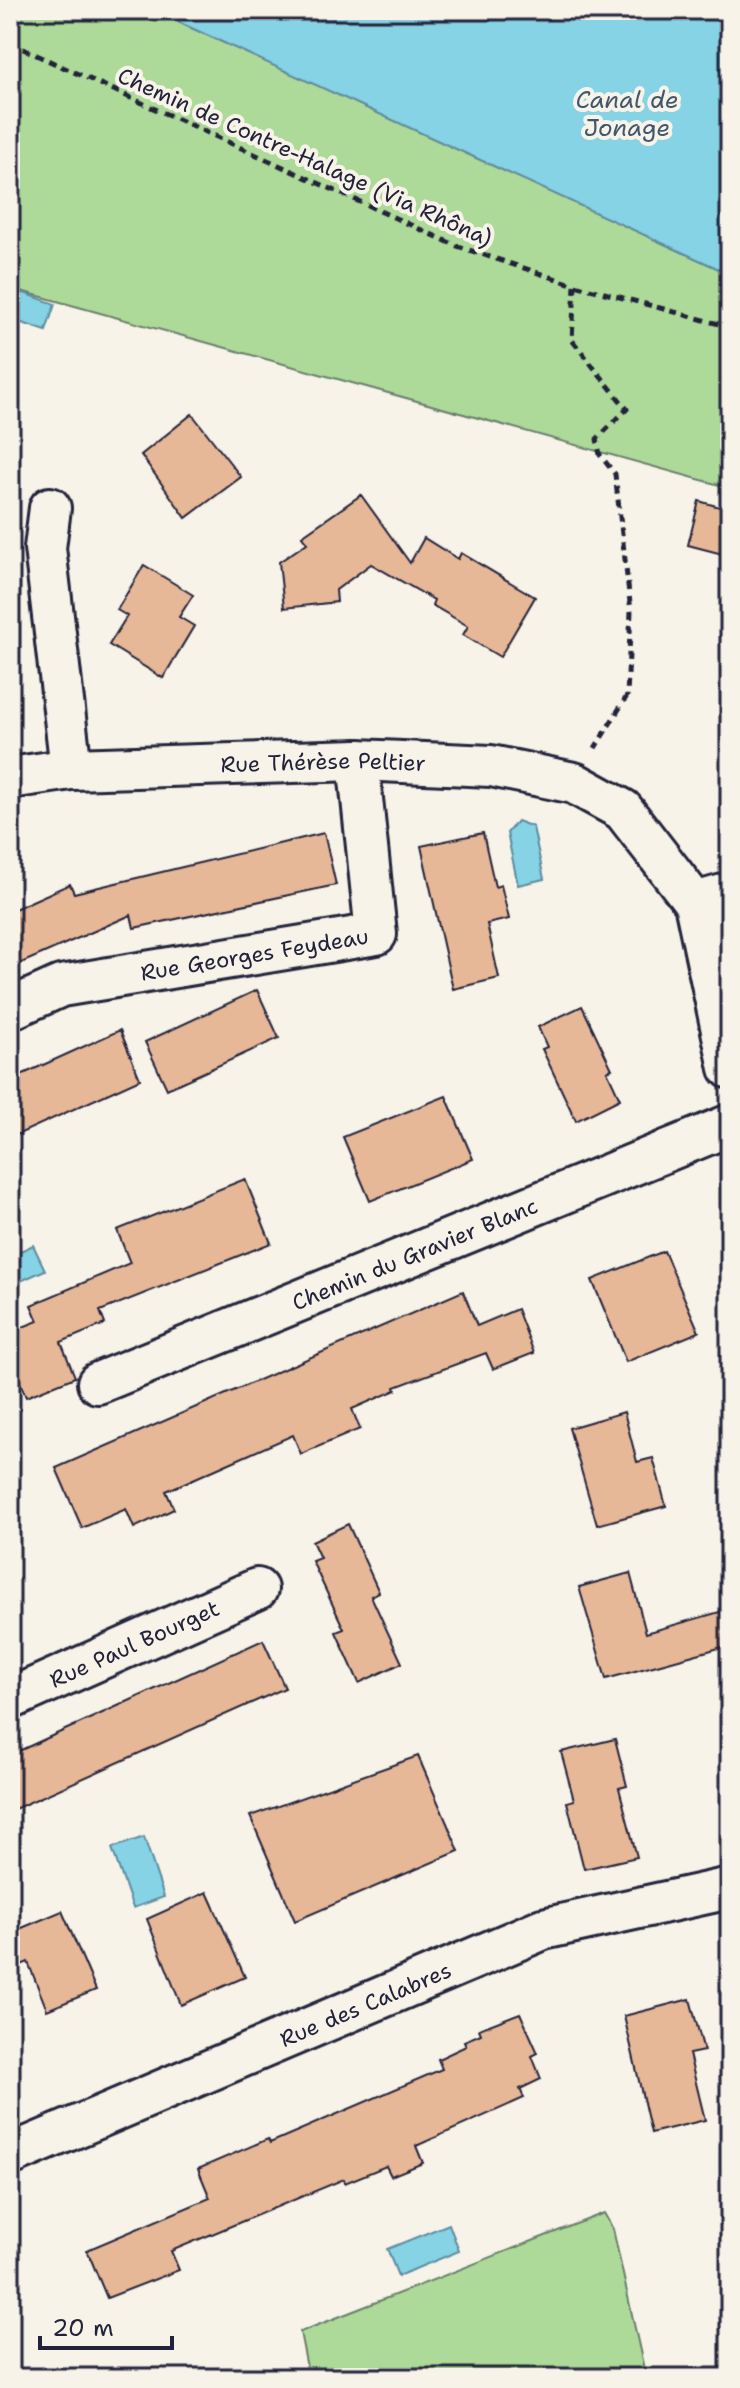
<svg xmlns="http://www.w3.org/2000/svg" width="740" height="2388" font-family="'Shantell Sans',sans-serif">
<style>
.green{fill:#adda99;stroke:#687e6a;stroke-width:2}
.water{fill:#85d3e4;stroke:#5d8ca0;stroke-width:2}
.building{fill:#e7b897;stroke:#22223b;stroke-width:2}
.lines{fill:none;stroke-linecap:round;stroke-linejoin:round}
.street-casing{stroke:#22223b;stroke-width:46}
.path{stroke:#22223b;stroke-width:5;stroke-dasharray:8 6;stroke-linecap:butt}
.street{stroke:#f7f3e8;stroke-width:40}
.labels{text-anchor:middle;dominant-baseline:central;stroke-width:8;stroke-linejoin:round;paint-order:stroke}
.street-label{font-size:22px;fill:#22223b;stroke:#f7f3e8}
.water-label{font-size:24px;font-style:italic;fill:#40576e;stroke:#f7f3e8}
</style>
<rect width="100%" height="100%" fill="#f7f3e8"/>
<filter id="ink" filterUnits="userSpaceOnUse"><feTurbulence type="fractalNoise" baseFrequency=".0125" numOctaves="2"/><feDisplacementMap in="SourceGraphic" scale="16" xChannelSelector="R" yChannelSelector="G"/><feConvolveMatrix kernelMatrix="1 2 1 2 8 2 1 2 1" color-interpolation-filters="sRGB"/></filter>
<g filter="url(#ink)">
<g class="green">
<polygon points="10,10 152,10 730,274 730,488 10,288"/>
<polygon points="604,2213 613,2229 646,2378 309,2378 300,2332"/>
</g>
<g class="water">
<polygon points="152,10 730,10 730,274"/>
<polygon points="10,288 55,304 46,331 10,319"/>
<polygon points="517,821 533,827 544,879 518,885 507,833"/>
<polygon points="33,1245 45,1270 10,1286 10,1256"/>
<polygon points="144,1837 164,1897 133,1908 112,1848"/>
<polygon points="449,2224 459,2251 398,2276 387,2249"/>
</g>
<g class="building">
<polygon points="192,414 241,477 186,518 141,455"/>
<polygon points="361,495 410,563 424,538 458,559 461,553 535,597 500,657 463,635 468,626 432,605 434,600 371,564 336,590 337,602 284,608 279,562 307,543 302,536"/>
<polygon points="699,501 730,510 730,556 688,545"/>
<polygon points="144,565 193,595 179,617 194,626 163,678 109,645 127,616 117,610"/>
<polygon points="324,833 336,885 134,928 131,915 10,968 10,911 70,884 74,893"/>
<polygon points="483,833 495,887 501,885 509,919 487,924 499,978 453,989 421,846"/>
<polygon points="257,990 279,1038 167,1089 145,1042"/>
<polygon points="582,1006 612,1069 607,1071 620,1099 576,1121 542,1049 547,1047 538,1027"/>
<polygon points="120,1030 140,1079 10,1138 10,1080"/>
<polygon points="446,1096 473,1159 370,1201 343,1137"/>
<polygon points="245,1179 271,1243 100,1311 105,1324 61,1342 75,1377 26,1397 10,1359 10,1332 38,1321 31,1305 130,1263 117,1230"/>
<polygon points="664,1251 699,1332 626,1362 592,1280"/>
<polygon points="463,1291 477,1326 517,1309 534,1353 493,1369 486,1353 395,1387 396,1390 352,1409 360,1429 301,1454 293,1435 225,1465 166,1491 174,1509 134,1528 126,1509 82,1528 56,1468"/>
<polygon points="624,1412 637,1462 653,1458 666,1506 597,1525 569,1428"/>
<polygon points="348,1524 379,1592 371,1596 402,1663 359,1683 336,1632 344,1629 312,1561 320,1558 312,1541"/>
<polygon points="630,1573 646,1633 730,1609 730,1645 606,1679 579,1587"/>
<polygon points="263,1640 285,1688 10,1811 10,1755"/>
<polygon points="615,1739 627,1786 619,1788 637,1857 584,1869 567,1802 574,1800 561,1752"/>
<polygon points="418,1756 459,1851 295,1921 250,1816"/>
<polygon points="207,1892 245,1977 181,2005 147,1919"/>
<polygon points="62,1911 96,1990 47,2010 28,1962 19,1966 10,1943 10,1933"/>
<polygon points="690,1999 704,2051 689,2054 705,2120 651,2133 624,2016"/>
<polygon points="520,2013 538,2053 532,2056 541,2079 520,2089 524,2098 416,2146 423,2163 391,2176 386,2166 345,2183 344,2179 171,2251 179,2270 107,2298 87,2250 210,2198 198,2169 268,2139 270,2143 442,2069 438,2059 466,2046 464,2041 481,2034 479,2029"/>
</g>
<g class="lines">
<defs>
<g id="street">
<polyline points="50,508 45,548 71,769"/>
<path id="s1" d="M 10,778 L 71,769 L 358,760 L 491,766 L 574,783 L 623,810 L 695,903 L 730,1068"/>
<polyline points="695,903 730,893"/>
<path id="s2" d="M 10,1009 L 61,986 L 376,934 L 358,760"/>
<path id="s3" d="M 98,1383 L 730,1125"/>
<path id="s4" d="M 10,1699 L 257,1589"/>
<path id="s5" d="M 10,2155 L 543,1929 L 730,1888"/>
</g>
</defs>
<use href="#street" class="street-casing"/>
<g class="path">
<polyline points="10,43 457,246 575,285 730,327"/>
<polyline points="575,285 572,340 627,409 597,439 600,455 615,474 631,611 627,696 595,748"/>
</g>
<use href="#street" class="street"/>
</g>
</g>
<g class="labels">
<g class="street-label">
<text transform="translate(305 157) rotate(24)">Chemin de Contre-Halage (Via Rhôna)</text>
<text stroke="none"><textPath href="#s1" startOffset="314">Rue Thérèse Peltier</textPath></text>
<text stroke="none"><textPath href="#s2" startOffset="252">Rue Georges Feydeau</textPath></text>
<text stroke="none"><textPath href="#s3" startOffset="342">Chemin du Gravier Blanc</textPath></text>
<text stroke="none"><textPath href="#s4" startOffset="136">Rue Paul Bourget</textPath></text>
<text stroke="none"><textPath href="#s5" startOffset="386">Rue des Calabres</textPath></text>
</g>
<g class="water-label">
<text x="627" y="100">Canal de<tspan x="627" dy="28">Jonage</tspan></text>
</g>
</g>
<rect width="740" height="2388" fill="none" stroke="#f7f3e8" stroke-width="40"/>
<rect x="20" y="20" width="700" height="2348" fill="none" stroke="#22223b" stroke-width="3" filter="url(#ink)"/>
<path d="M40 2336v12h132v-12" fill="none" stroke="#22223b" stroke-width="4"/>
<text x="52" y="2336" font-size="24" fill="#22223b" stroke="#f7f3e8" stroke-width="6" paint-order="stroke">20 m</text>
</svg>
